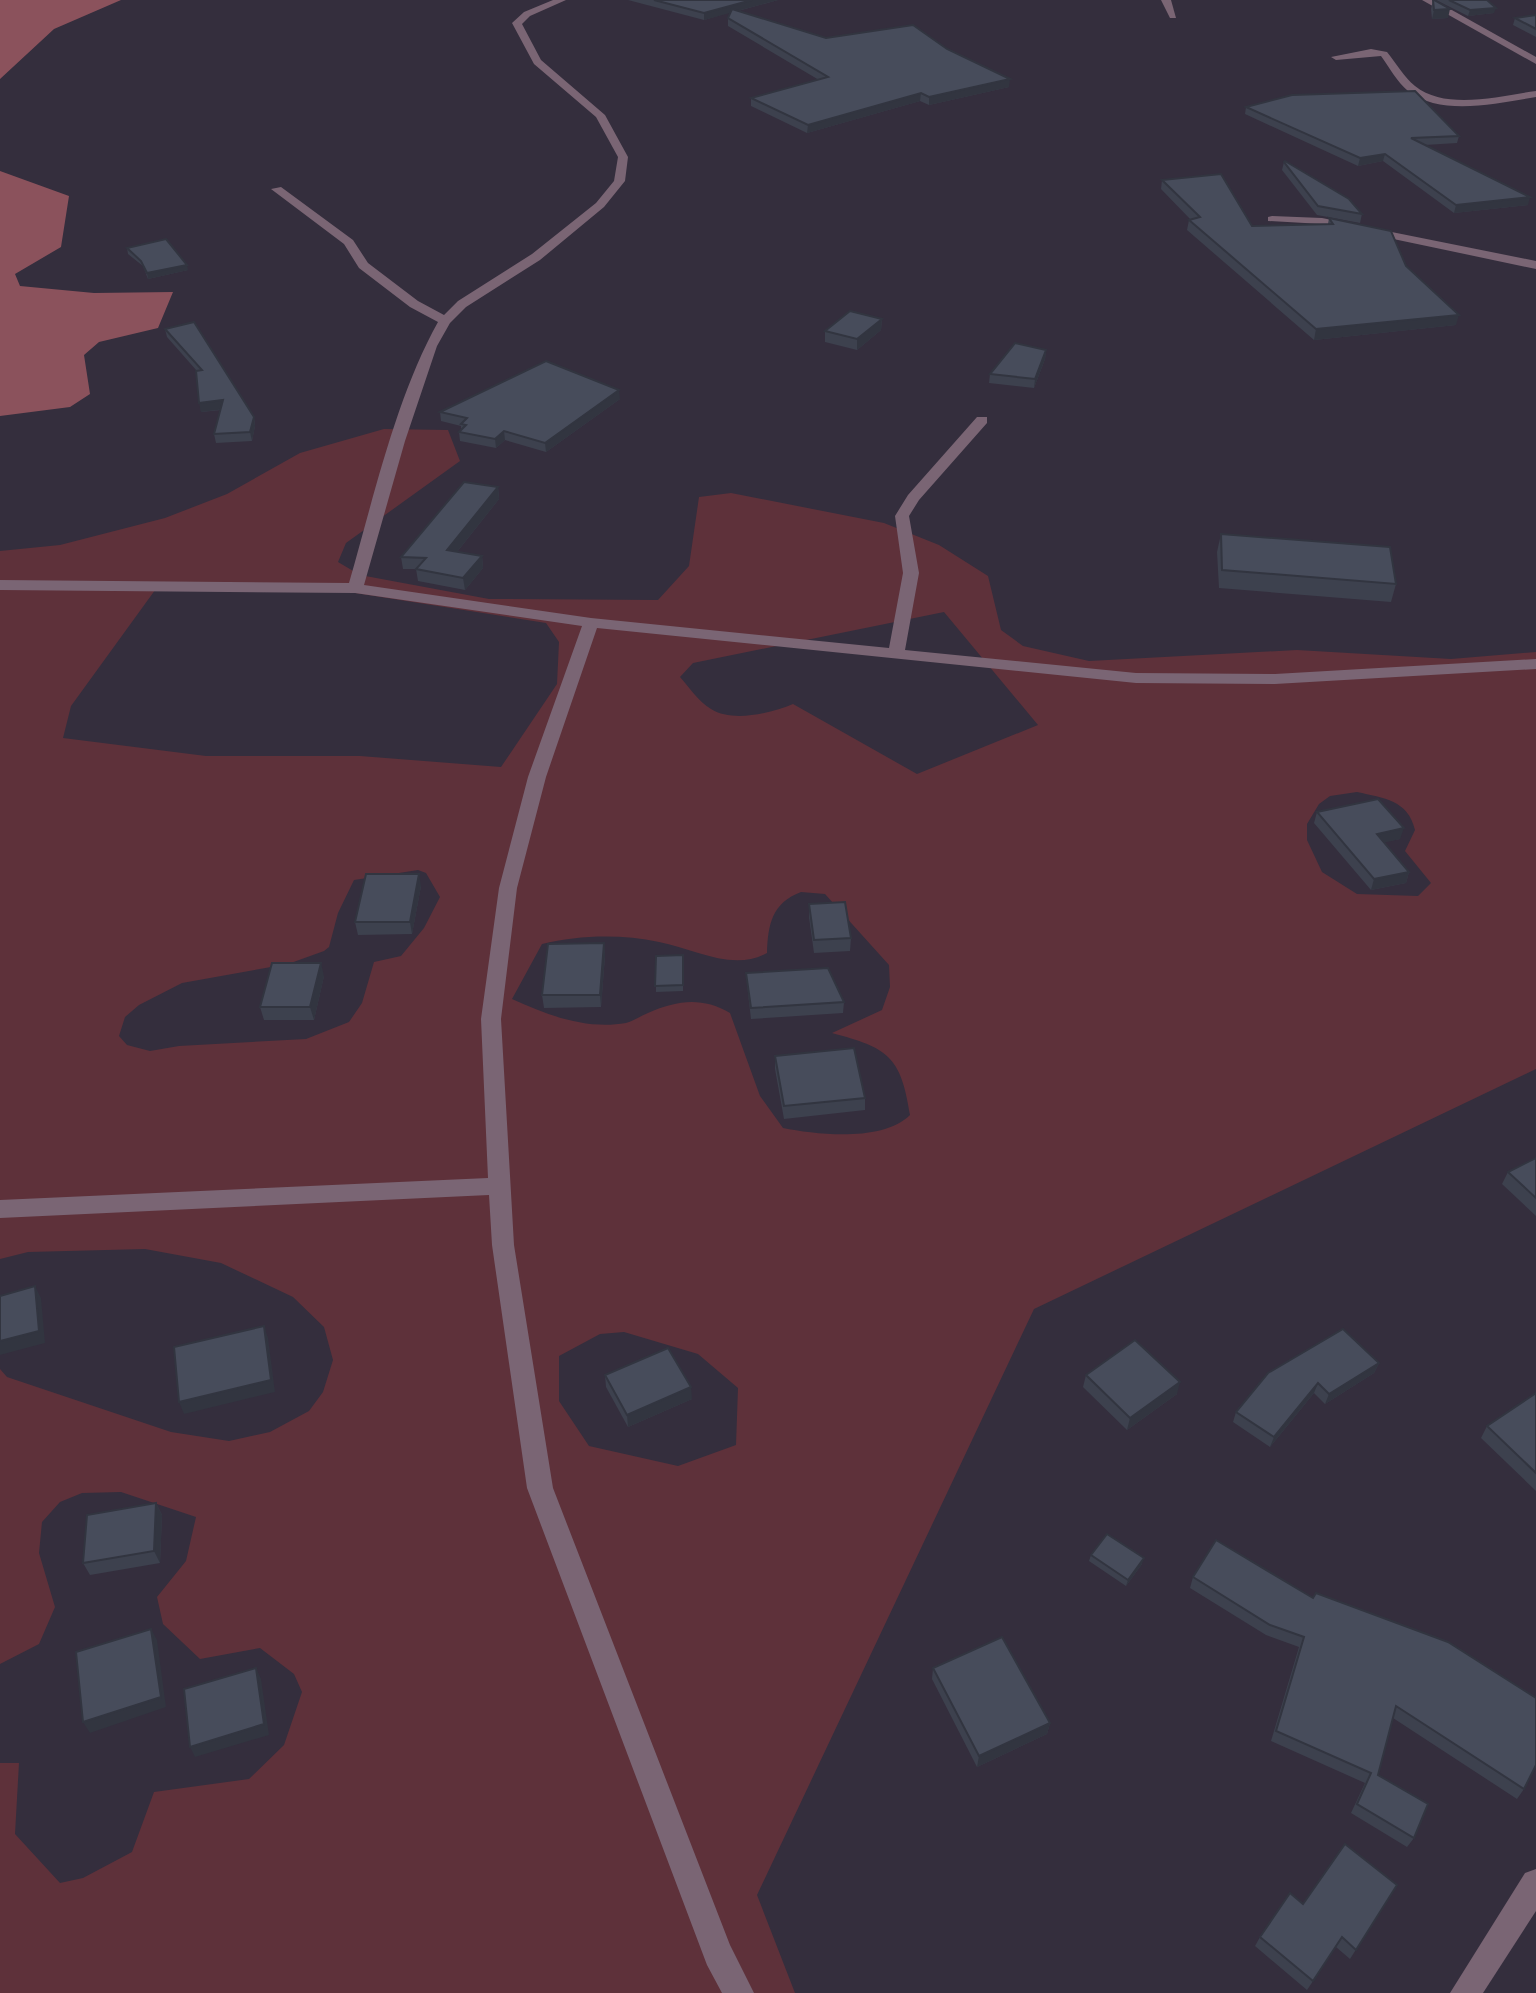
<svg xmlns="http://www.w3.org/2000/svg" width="1536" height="1993" font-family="Mulish,sans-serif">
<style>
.green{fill:#5e313a;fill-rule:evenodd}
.forest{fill:#8b525c}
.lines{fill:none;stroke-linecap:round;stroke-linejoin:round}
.street{fill:#7a6574;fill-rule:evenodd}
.wall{fill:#3d414e}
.shaded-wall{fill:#323540}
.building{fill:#474c5b;stroke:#323540;stroke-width:2}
</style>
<rect width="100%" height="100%" fill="#342e3d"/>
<path class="green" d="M 384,429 L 448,430 L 460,461 L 346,543 L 338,562 L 360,575 L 489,599 L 658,600 L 689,566 L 699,497 L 731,493 L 884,523 L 939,545 L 988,576 L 1001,630 L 1023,646 L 1089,661 L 1297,650 L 1451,659 L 1536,652 L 1536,1069 L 1034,1309 L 757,1895 L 795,1993 L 0,1993 L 0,1763 L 19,1763 L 15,1834 L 60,1883 L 83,1878 L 132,1852 L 154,1792 L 249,1779 L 284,1745 L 302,1692 L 294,1674 L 260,1648 L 200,1659 L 163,1624 L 157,1597 L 186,1561 L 196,1517 L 121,1492 L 82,1493 L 60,1502 L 42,1522 L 39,1553 L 55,1607 L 39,1644 L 0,1664 L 0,1369 L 7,1377 L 171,1432 L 229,1441 L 270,1432 L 309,1411 L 323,1392 L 333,1360 L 324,1327 L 293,1297 L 221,1263 L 145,1249 L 28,1252 L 0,1259 L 0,551 L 60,545 L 165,518 L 227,494 L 300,453 ZM 158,586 L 317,587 L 546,623 L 559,642 L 557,684 L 501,767 L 360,756 L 206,756 L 63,738 L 71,706 ZM 944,612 L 1038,725 L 917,774 L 793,704 C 771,713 733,723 711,709 C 699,702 689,687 680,677 L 693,663 ZM 1357,792 C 1384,798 1408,800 1415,830 L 1405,851 L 1431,883 L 1418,896 L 1357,894 L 1322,872 L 1307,840 L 1307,824 L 1319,804 L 1330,796 ZM 418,870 L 426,873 L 440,897 L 424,928 L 401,956 L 374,962 L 362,1003 L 349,1022 L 306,1039 L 179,1046 L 150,1051 L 127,1045 L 119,1036 L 125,1017 L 139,1005 L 182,983 L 288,964 L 324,951 L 329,947 L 338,913 L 354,880 ZM 801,892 L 825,894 L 889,965 L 890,987 L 882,1010 L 832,1033 C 888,1048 901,1056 910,1115 C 883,1142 818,1135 783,1128 L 760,1096 L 730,1013 C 702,997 678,1000 648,1013 C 641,1016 633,1021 626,1023 C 586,1030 547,1015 512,999 L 542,944 C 579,935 621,934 659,942 C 695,949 733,972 767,953 C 768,924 772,903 801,892 ZM 624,1332 L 698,1354 L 738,1388 L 736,1445 L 678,1466 L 589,1446 L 559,1401 L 559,1356 L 600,1334 Z"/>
<g class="forest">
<polygon points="0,0 121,0 54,29 0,79"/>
<polygon points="0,171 69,196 61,247 15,274 20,286 94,293 173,292 158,328 99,342 84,355 90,394 70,407 0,416"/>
</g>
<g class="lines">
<g class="street">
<path d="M 553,0 L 566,0 L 530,16 L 522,24 L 541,60 L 605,115 L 628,157 L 625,181 L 604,207 L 540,260 L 466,307 L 450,323 L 437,346 L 405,441 L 364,585 L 591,618 L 889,648 L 903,573 L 895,516 L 908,495 L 977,417 L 987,417 L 987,423 L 919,500 L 909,516 L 919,573 L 905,650 L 1136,673 L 1275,674 L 1536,659 L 1536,669 L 1275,684 L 1136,683 L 597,628 L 546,777 L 517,888 L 501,1019 L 514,1245 L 553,1488 L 730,1945 L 754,1993 L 722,1993 L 707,1965 L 527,1488 L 492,1245 L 489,1195 L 0,1218 L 0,1200 L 488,1178 L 481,1019 L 499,888 L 528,777 L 582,626 L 355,593 L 0,590 L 0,580 L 349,583 C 373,500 396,397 438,322 L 410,307 L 359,268 L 344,244 L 271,189 L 281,187 L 353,240 L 368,263 L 418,301 L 444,315 L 458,301 L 532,254 L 596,203 L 614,181 L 618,157 L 596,117 L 534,64 L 512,23 L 524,12 Z"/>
<polygon points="1161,0 1171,0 1176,18 1170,18"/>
<polygon points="1422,0 1434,0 1536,57 1536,64"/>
<path d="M 1371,49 L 1387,52 C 1396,63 1404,77 1415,86 C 1446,111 1500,96 1536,91 L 1536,97 C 1498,103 1441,117 1408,91 C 1397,82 1389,67 1381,56 L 1336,60 L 1331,57 Z"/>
<polygon points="1272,216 1322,218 1536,261 1536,269 1322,224 1268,221 1268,217"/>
<polygon points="1536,1869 1536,1911 1483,1993 1450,1993 1525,1873"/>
</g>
</g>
<g class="wall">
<polygon points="628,0 778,0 738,11 826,38 947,49 1009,87 929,105 920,101 807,133 751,106 751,98 819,80 728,26 728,18 731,12 704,20"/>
<polygon points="1433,0 1448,18 1432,19 1431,9"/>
<polygon points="1436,0 1487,0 1494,13 1468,16"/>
<polygon points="1536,15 1536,37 1513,25 1515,18"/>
<polygon points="1246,107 1459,136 1457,143 1425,145 1528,205 1454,213 1383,161 1358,166 1245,114"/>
<polygon points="1284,162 1362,214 1360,223 1317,215 1282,170"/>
<polygon points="1162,180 1252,226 1328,224 1329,218 1406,266 1456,325 1314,340 1187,230 1189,220 1191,220 1161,189"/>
<polygon points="127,248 188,270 148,279 143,266 128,254"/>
<polygon points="882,319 881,330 857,350 825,342 825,331"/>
<polygon points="165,329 254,417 255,426 252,441 216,443 214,434 221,410 201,412 197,371 167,337"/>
<polygon points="1046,350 1045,359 1034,388 989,383 990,374"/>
<polygon points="620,399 546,452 505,440 496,448 460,441 459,432 461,429 461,426 441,421 440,412"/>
<polygon points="498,487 499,499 457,552 482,556 483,568 465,590 418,581 416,569 403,569 401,557"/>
<polygon points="1221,534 1396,584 1391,602 1219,588 1217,552"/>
<polygon points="1317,812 1400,839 1384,842 1409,872 1406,883 1371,890 1314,823"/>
<polygon points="421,886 412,934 358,935 355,922"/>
<polygon points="809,904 851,938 850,951 814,953 809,917"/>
<polygon points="604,943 605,956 601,1007 544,1008 542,995"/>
<polygon points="683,955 683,991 656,992 656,956"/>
<polygon points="746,973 844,1002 843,1013 751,1019 747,984"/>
<polygon points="324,976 314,1020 264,1020 260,1007"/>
<polygon points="775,1056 865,1098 865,1110 784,1119 775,1069"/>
<polygon points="1536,1158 1536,1216 1502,1184 1508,1172"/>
<polygon points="1379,1363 1374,1373 1325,1404 1314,1393 1270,1447 1233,1422 1236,1412 1268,1373"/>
<polygon points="605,1375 692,1399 628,1427 606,1387"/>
<polygon points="1086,1375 1177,1394 1127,1430 1083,1387"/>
<polygon points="1536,1393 1536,1491 1481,1438 1487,1426"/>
<polygon points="156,1503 162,1515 160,1563 90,1575 83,1563"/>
<polygon points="1216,1540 1524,1789 1517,1799 1393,1718 1378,1775 1414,1838 1407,1847 1351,1813 1365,1783 1271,1741 1299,1647 1266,1635 1190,1588 1193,1577"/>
<polygon points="1091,1555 1142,1564 1126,1586 1089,1561"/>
<polygon points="933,1668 1050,1723 1047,1734 977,1767 932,1679"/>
<polygon points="1397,1885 1350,1959 1336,1947 1307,1990 1255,1946 1260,1937 1303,1904"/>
</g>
<g class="shaded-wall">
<polygon points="752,0 778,0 704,20 704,13"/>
<polygon points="1496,8 1494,13 1468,16 1470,10"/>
<polygon points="1450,9 1448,18 1432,19 1434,10"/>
<polygon points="1010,79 1009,87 929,105 929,97"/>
<polygon points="921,93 920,101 807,133 808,125"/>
<polygon points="1385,154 1383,161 1358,166 1360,158"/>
<polygon points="1530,197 1528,205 1454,213 1456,205"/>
<polygon points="187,265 188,270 148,279 147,273"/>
<polygon points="1459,315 1456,325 1314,340 1316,329"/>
<polygon points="882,319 881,330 857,350 857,339"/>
<polygon points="1046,350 1045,359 1034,388 1035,379"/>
<polygon points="619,390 620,399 546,452 545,443"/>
<polygon points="223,400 225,409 201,412 199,403"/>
<polygon points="254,417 255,426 252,441 250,432"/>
<polygon points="504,431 505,440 496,448 495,439"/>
<polygon points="498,487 499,499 449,562 447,550"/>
<polygon points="482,556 483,568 465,590 463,578"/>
<polygon points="1404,828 1400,839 1374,845 1377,834"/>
<polygon points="1409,872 1406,883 1371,890 1374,879"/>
<polygon points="419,874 421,886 412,934 410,922"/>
<polygon points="604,943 605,956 601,1007 600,995"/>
<polygon points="321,963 324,976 314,1020 310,1007"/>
<polygon points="35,1286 41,1298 45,1343 0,1355 0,1341"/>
<polygon points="264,1326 268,1338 275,1392 184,1414 179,1402"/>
<polygon points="1379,1363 1374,1373 1325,1404 1329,1394"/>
<polygon points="1180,1382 1177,1394 1127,1430 1130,1418"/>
<polygon points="1318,1383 1314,1393 1270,1447 1274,1437"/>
<polygon points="691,1387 692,1399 628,1427 627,1415"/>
<polygon points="156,1503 162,1515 160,1563 154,1551"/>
<polygon points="1144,1558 1142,1564 1126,1586 1128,1580"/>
<polygon points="151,1629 157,1640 166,1707 90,1733 83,1722"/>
<polygon points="256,1668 261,1679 269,1735 195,1757 190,1747"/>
<polygon points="1050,1723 1047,1734 977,1767 979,1756"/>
</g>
<g class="building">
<polygon points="654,0 752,0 704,13"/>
<polygon points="1433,0 1434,0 1450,9 1434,10"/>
<polygon points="1449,0 1487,0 1496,8 1470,10"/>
<polygon points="732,9 826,38 913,25 947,49 1010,79 929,97 921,93 808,125 751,98 828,77 728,18"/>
<polygon points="1536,15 1536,29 1515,18"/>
<polygon points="1415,91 1459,136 1411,138 1530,197 1456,205 1385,154 1360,158 1246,107 1292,95"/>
<polygon points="1285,161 1349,199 1362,214 1318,206 1284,162"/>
<polygon points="1221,174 1252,226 1333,224 1329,218 1391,231 1406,266 1459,315 1316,329 1189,220 1200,217 1162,180"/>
<polygon points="166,239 187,265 147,273 141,261 127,248"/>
<polygon points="850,311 882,319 857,339 825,331"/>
<polygon points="194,322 254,417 250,432 214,434 223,400 199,403 196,371 202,370 165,329"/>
<polygon points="1015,343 1046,350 1035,379 990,374"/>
<polygon points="546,361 619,390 545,443 504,431 495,439 459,432 466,425 461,424 467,418 440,412"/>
<polygon points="464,482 498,487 447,550 482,556 463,578 416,569 426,558 401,557"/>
<polygon points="1221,534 1390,547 1396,584 1222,570"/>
<polygon points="1378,799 1404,828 1377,834 1409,872 1374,879 1317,812"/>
<polygon points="366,874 419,874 410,922 355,922"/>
<polygon points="845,902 851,938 814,940 809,904"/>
<polygon points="604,943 600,995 542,995 548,944"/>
<polygon points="683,955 683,985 655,986 656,956"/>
<polygon points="272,963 321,963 310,1007 260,1007"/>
<polygon points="828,968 844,1002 751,1008 746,973"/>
<polygon points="854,1048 865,1098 784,1106 775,1056"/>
<polygon points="1536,1158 1536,1198 1508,1172"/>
<polygon points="35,1286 39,1331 0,1341 0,1296"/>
<polygon points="264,1326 271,1380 179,1402 174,1347"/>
<polygon points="1343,1329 1379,1363 1329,1394 1318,1383 1274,1437 1236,1412 1268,1373"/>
<polygon points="1135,1340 1180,1382 1130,1418 1086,1375"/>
<polygon points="668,1348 691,1387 627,1415 605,1375"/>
<polygon points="1536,1393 1536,1473 1487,1426"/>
<polygon points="156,1503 154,1551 83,1563 87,1515"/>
<polygon points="1107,1534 1144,1558 1128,1580 1091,1555"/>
<polygon points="1216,1540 1313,1598 1316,1593 1448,1642 1536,1698 1536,1765 1524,1789 1396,1706 1378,1775 1428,1804 1414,1838 1357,1804 1371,1773 1276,1731 1304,1637 1270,1625 1193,1577"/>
<polygon points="151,1629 161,1697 83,1722 76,1652"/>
<polygon points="1002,1637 1050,1723 979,1756 933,1668"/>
<polygon points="256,1668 264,1724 190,1747 184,1689"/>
<polygon points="1345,1844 1397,1885 1356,1950 1342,1937 1313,1981 1260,1937 1290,1893 1303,1904"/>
</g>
</svg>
